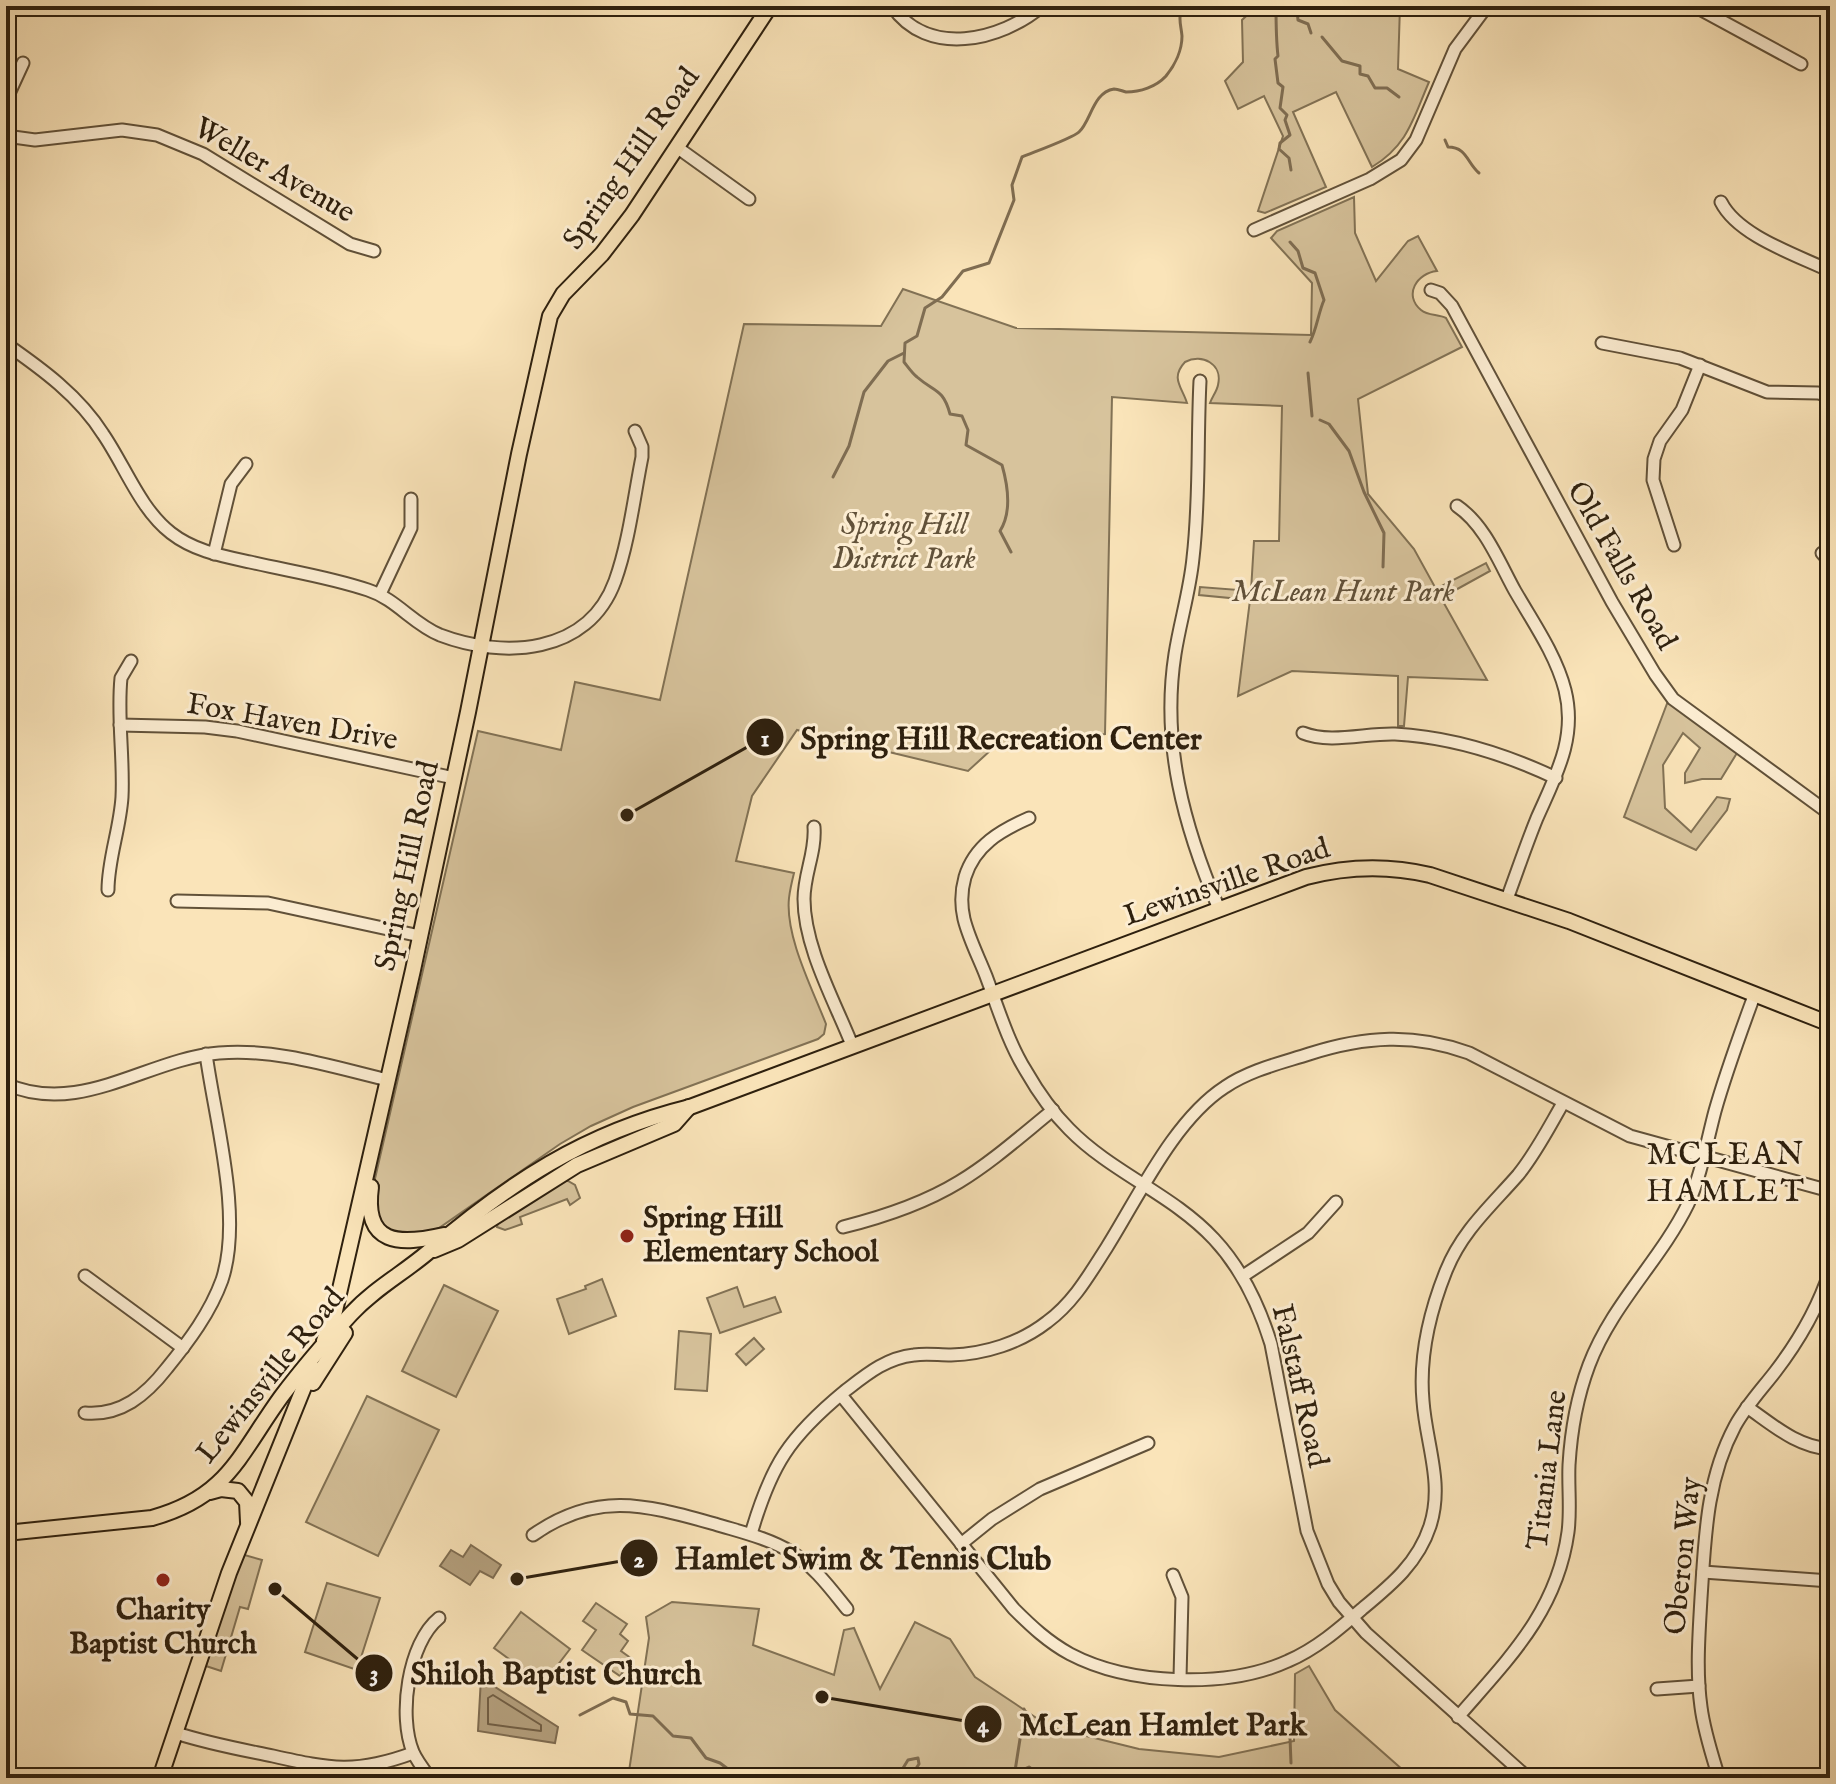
<svg xmlns="http://www.w3.org/2000/svg" width="1836" height="1784" font-family="'IM FELL English',serif">
<style>
.green{fill:#d7c39c;stroke:#827255;stroke-width:2}
.water{fill:#b5a17f;stroke:#7f6d52;stroke-width:2}
.lines{fill:none;stroke-linecap:round;stroke-linejoin:round}
.shore{stroke:#726046;stroke-width:2}
.stream{stroke:#7f6d52;stroke-width:3}
.minor-casing{stroke:#615139;stroke-width:15}
.major-casing{stroke:#2e200e;stroke-width:18}
.minor{stroke:#fcedd2;stroke-width:11}
.major{stroke:#fae4b9;stroke-width:14}
.poi-dot{fill:#8f2418;stroke:#fcedd2;stroke-width:3}
.labels{text-anchor:middle;dominant-baseline:central;stroke-width:6;stroke-linejoin:round;paint-order:stroke}
.street-label{font-size:30px;fill:#2e200e;stroke:#fcedd2}
.park-label{font-size:30px;font-style:italic;fill:#615139;stroke:#fcedd2}
.poi-label{font-size:30px;font-weight:bold;fill:#2e200e;stroke:#fcedd2;text-anchor:start}
.neighbourhood-label{font-size:32px;letter-spacing:2px;fill:#2e200e;stroke:#fcedd2}
.leader{fill:none;stroke:#2e200e;stroke-width:3}
.callout-dot{fill:#2e200e;stroke:#fcedd2;stroke-width:3}
.mark-label{font-size:24px;text-anchor:middle;font-weight:bold;fill:#fff}
.callout-label{font-size:32px;text-anchor:middle;font-weight:bold;fill:#2e200e;stroke:#fcedd2;stroke-width:6;stroke-linejoin:round;paint-order:stroke}
</style>
<rect width="100%" height="100%" fill="#fae4b9"/>
<filter id="stains"><feTurbulence type="fractalNoise" baseFrequency=".0025" numOctaves="4"/><feColorMatrix values="0 0 0 0 .2 0 0 0 0 .09 0 0 0 0 .02 0 0 0 .5 -.17"/></filter>
<radialGradient id="worn" r=".72"><stop offset=".6" stop-color="#630" stop-opacity="0"/><stop offset="1" stop-color="#630" stop-opacity=".3"/></radialGradient>
<g class="green">
<path d="M 1257,6 L 1400,6 L 1398,69 L 1429,82 C 1413,119 1408,145 1372,167 L 1336,92 L 1293,112 L 1326,187 L 1265,213 L 1258,211 L 1283,136 L 1264,96 L 1238,109 L 1225,81 L 1243,62 L 1242,20 Z"/>
<path d="M 1354,197 L 1355,233 L 1376,281 L 1408,241 L 1418,236 L 1437,271 C 1417,273 1403,295 1421,310 C 1428,316 1438,314 1446,318 L 1462,347 L 1358,399 L 1368,494 L 1414,549 L 1436,589 L 1486,563 L 1490,571 L 1441,598 L 1487,680 L 1408,677 L 1404,726 L 1398,726 L 1398,676 L 1292,671 L 1238,696 L 1250,600 L 1199,595 L 1200,587 L 1251,591 L 1254,541 L 1279,541 L 1282,406 L 1210,403 C 1212,397 1217,391 1218,385 C 1223,364 1202,353 1185,362 C 1170,378 1182,387 1187,403 L 1112,397 L 1105,734 L 992,749 L 968,771 L 797,730 L 752,796 L 736,861 L 794,873 C 792,881 790,890 789,898 C 785,936 812,988 826,1024 L 824,1034 L 818,1039 L 633,1107 L 591,1126 L 560,1144 L 439,1228 L 423,1234 L 390,1234 L 374,1214 L 371,1196 L 478,731 L 561,750 L 575,682 L 660,700 L 744,324 L 881,326 L 903,289 L 1016,328 L 1311,335 L 1312,283 L 1271,238 L 1277,231 Z"/>
<polygon points="1668,701 1737,753 1721,779 1702,779 1685,783 1685,773 1700,748 1683,733 1663,765 1665,808 1691,832 1717,797 1730,799 1727,810 1696,850 1624,817"/>
<polygon points="557,1181 568,1181 575,1185 580,1198 570,1205 567,1199 520,1217 522,1224 505,1230 497,1227 498,1222"/>
<polygon points="602,1279 616,1316 569,1334 557,1299 586,1289 585,1286"/>
<polygon points="444,1285 498,1311 456,1397 402,1371"/>
<polygon points="737,1287 744,1307 775,1297 781,1312 720,1333 707,1298"/>
<polygon points="679,1331 711,1334 707,1391 675,1389"/>
<polygon points="754,1338 764,1349 746,1365 736,1354"/>
<polygon points="367,1396 439,1430 378,1556 306,1522"/>
<polygon points="241,1554 262,1560 248,1609 240,1607 221,1671 206,1666"/>
<polygon points="327,1583 380,1598 357,1670 305,1652"/>
<polygon points="672,1602 759,1609 753,1645 834,1675 844,1630 854,1628 880,1689 915,1622 950,1639 975,1677 1050,1727 1139,1749 1219,1757 1294,1741 1295,1674 1309,1666 1335,1710 1412,1778 628,1778 649,1638 646,1617"/>
<polygon points="596,1603 627,1624 620,1634 628,1641 621,1651 632,1659 620,1676 582,1650 596,1630 583,1621"/>
<polygon points="521,1612 570,1649 543,1684 494,1648"/>
</g>
<g class="water">
<polygon points="471,1545 501,1565 493,1578 480,1571 470,1585 440,1566 451,1550 463,1557"/>
<polygon points="481,1678 558,1727 555,1743 478,1731"/>
</g>
<g class="lines">
<polygon class="shore" points="493,1695 541,1725 541,1731 488,1724 488,1698"/>
<g class="stream">
<path d="M 1276,6 C 1276,23 1276,39 1278,56 L 1275,59 L 1278,83 L 1283,87 L 1280,108 L 1287,115 L 1285,120 L 1290,135 L 1280,143 L 1279,149 L 1289,158 L 1291,170"/>
<polyline points="1293,6 1297,10 1298,20 1308,24 1311,33"/>
<polyline points="1322,37 1342,61 1360,66 1360,74 1368,76 1375,88 1387,88 1399,97"/>
<path d="M 1445,140 L 1448,147 C 1467,147 1467,163 1479,173"/>
<path d="M 1290,242 L 1298,251 L 1303,268 L 1315,273 L 1324,300 C 1318,314 1317,328 1310,342"/>
<polyline points="1308,373 1312,416"/>
<polyline points="1320,420 1329,424 1349,451 1364,492 1384,533 1383,567"/>
<polyline points="833,477 849,446 864,392 888,361 904,353"/>
<path d="M 1011,552 L 1000,531 C 1012,512 1008,486 1002,465 L 966,445 L 968,430 L 962,416 L 950,414 C 943,388 934,392 917,377 C 912,373 908,367 904,362 L 905,343 L 917,336 L 925,308 L 942,297 L 963,271 L 989,263 L 1014,200 L 1012,185 L 1022,157 C 1034,152 1073,138 1079,132 C 1091,121 1093,92 1114,89 C 1118,89 1122,91 1126,92 C 1140,92 1156,87 1166,76 C 1175,65 1182,50 1182,36 C 1181,24 1177,17 1184,6"/>
<polyline points="580,1715 613,1698 626,1702 630,1714 653,1716 673,1736 691,1738 706,1758 720,1763 736,1775 749,1778 761,1774 763,1778"/>
<polyline points="1022,1730 1028,1720 1024,1709"/>
<polyline points="1290,1738 1291,1763"/>
<polyline points="1015,1771 1020,1739"/>
<polyline points="1291,1772 1292,1778"/>
<polyline points="894,1778 900,1773 908,1760 918,1758 919,1764 915,1770 918,1778"/>
<polyline points="923,1778 930,1773 941,1778"/>
<polyline points="951,1778 958,1775 960,1778"/>
<path d="M 973,1778 L 976,1771 C 990,1778 1015,1774 1029,1767 L 1044,1778"/>
</g>
<defs>
<g id="minor">
<path d="M 892,6 C 927,58 1001,41 1042,6"/>
<polyline points="1694,6 1801,64"/>
<polyline points="6,100 23,63"/>
<polyline points="6,136 35,140 122,130 157,135 203,154 350,244 374,251"/>
<polyline points="678,148 749,199"/>
<path d="M 1721,202 C 1738,236 1797,255 1830,271"/>
<polyline points="1254,230 1370,179 1401,160 1416,140 1455,49 1487,6"/>
<polyline points="1431,290 1440,293 1452,306 1612,602 1655,674 1673,699 1830,814"/>
<polyline points="1602,343 1680,358 1767,392 1818,393 1830,396"/>
<path d="M 6,344 C 42,369 79,396 103,434 C 125,466 140,509 171,533 C 194,551 222,556 250,562 C 289,571 330,577 368,590 C 396,599 413,624 440,635 C 503,659 588,655 615,581 C 629,542 634,497 642,457 L 642,447 L 635,431"/>
<path d="M 1200,381 C 1197,440 1200,499 1193,558 C 1190,590 1180,622 1175,654 C 1161,744 1184,827 1219,909"/>
<path d="M 1457,506 C 1485,525 1499,562 1515,591 C 1533,622 1556,655 1565,690 C 1577,738 1556,775 1537,818 C 1526,845 1517,872 1507,899"/>
<polyline points="1674,545 1653,480 1654,459 1660,441 1682,410 1700,365"/>
<polyline points="1822,553 1830,562"/>
<polyline points="214,554 231,484 246,464"/>
<polyline points="380,594 411,528 411,499"/>
<polyline points="120,725 205,727 237,731 454,778"/>
<path d="M 1303,733 C 1330,744 1366,733 1395,734 C 1452,737 1505,754 1556,778"/>
<path d="M 1029,818 C 1000,831 975,845 965,877 C 961,891 961,906 964,919 C 969,939 979,958 986,976 C 998,1008 1008,1042 1026,1071 C 1038,1092 1052,1112 1069,1129 C 1112,1173 1172,1194 1214,1239 C 1242,1269 1259,1305 1271,1344 L 1307,1531 L 1328,1584 L 1339,1602 L 1366,1633 L 1528,1778"/>
<path d="M 814,827 C 816,852 804,874 804,899 C 804,947 835,1002 852,1045"/>
<path d="M 108,890 C 108,859 120,829 122,797 C 124,758 117,717 121,678 L 131,661"/>
<polyline points="177,901 268,903 420,936"/>
<path d="M 6,1084 C 80,1117 147,1059 219,1053 C 275,1048 333,1067 388,1080"/>
<path d="M 843,1227 C 883,1217 923,1204 959,1182 C 992,1162 1022,1135 1053,1110"/>
<polyline points="85,1276 183,1348"/>
<polyline points="1243,1276 1308,1233 1336,1202"/>
<path d="M 841,1395 L 1014,1609 C 1031,1626 1048,1642 1070,1654 C 1129,1685 1227,1689 1288,1661 C 1316,1649 1339,1629 1362,1609 C 1391,1585 1418,1563 1430,1526 C 1444,1483 1426,1444 1423,1401 C 1419,1357 1430,1311 1446,1271 C 1462,1231 1491,1206 1518,1175 C 1536,1153 1549,1127 1563,1103"/>
<path d="M 1747,1407 C 1773,1425 1797,1447 1830,1449"/>
<path d="M 85,1413 C 121,1416 146,1395 167,1368 C 189,1341 210,1313 222,1280 C 243,1217 215,1120 206,1054"/>
<path d="M 751,1534 C 771,1465 789,1437 845,1391 C 867,1374 886,1358 914,1355 C 926,1353 938,1355 951,1355 C 985,1354 1020,1343 1047,1322 C 1074,1302 1089,1275 1107,1247 C 1139,1196 1174,1120 1225,1087 C 1250,1070 1281,1063 1309,1054 C 1365,1036 1414,1033 1469,1053 L 1630,1136 L 1830,1191"/>
<path d="M 533,1535 C 597,1490 646,1505 715,1524 C 741,1532 768,1538 791,1552 C 814,1566 830,1588 847,1609"/>
<polyline points="961,1544 992,1519 1040,1489 1148,1443"/>
<polyline points="1703,1572 1830,1581"/>
<polyline points="1173,1575 1182,1597 1180,1678"/>
<polyline points="1657,1689 1699,1686"/>
<path d="M 1458,1717 C 1508,1659 1557,1612 1568,1532 C 1571,1510 1568,1488 1569,1465 C 1571,1431 1577,1397 1589,1365 C 1612,1304 1660,1261 1688,1204 C 1701,1176 1707,1141 1715,1111 C 1726,1072 1740,1034 1754,996"/>
<path d="M 176,1733 C 210,1744 239,1749 273,1756 C 331,1769 356,1774 413,1753"/>
<path d="M 430,1778 C 424,1770 417,1761 413,1752 C 398,1716 408,1643 439,1618"/>
<path d="M 1719,1778 C 1712,1755 1704,1731 1701,1707 C 1696,1671 1699,1634 1701,1598 C 1705,1539 1706,1480 1735,1426 C 1746,1406 1761,1390 1775,1372 C 1798,1342 1818,1308 1830,1271"/>
</g>
<g id="major">
<path d="M 371,1187 C 363,1246 400,1245 444,1235"/>
<polyline points="434,1250 458,1240 577,1165 674,1124 689,1107"/>
<polyline points="324,1341 335,1311 413,970 468,712 519,454 550,316 563,294 602,254 632,215 770,6"/>
<polyline points="313,1383 345,1333"/>
<polyline points="210,1492 221,1489 238,1491 247,1502 248,1522"/>
<path d="M 6,1533 L 152,1518 C 228,1497 239,1455 281,1397 C 302,1369 327,1340 351,1314 C 374,1289 402,1274 427,1253 C 509,1183 584,1133 690,1107 L 1306,877 C 1348,866 1388,865 1430,875 L 1569,921 L 1830,1024"/>
<polyline points="160,1778 229,1573 312,1367"/>
</g>
</defs>
<use href="#minor" class="minor-casing"/>
<use href="#major" class="major-casing"/>
<use href="#minor" class="minor"/>
<use href="#major" class="major"/>
</g>
<g class="poi-dot">
<circle cx="627" cy="1236" r="8"/>
<circle cx="163" cy="1580" r="8"/>
</g>
<g class="labels">
<g class="street-label">
<text transform="translate(632 159) rotate(-55)">Spring Hill Road</text>
<text transform="translate(274 171) rotate(30)">Weller Avenue</text>
<text transform="translate(1621 566) rotate(60)">Old Falls Road</text>
<text transform="translate(292 723) rotate(10)">Fox Haven Drive</text>
<text transform="translate(408 866) rotate(-78)">Spring Hill Road</text>
<text transform="translate(1227 883) rotate(-19)">Lewinsville Road</text>
<text transform="translate(271 1376) rotate(-51)">Lewinsville Road</text>
<text transform="translate(1299 1386) rotate(77)">Falstaff Road</text>
<text transform="translate(1548 1470) rotate(-83)">Titania Lane</text>
<text transform="translate(1684 1556) rotate(-84)">Oberon Way</text>
</g>
<g class="park-label">
<text x="904" y="526">Spring Hill<tspan x="904" dy="34">District Park</tspan></text>
<text x="1343" y="593">McLean Hunt Park</text>
</g>
<g class="poi-label">
<text x="643" y="1219">Spring Hill<tspan x="643" dy="34">Elementary School</tspan></text>
<text x="163" y="1611" text-anchor="middle">Charity<tspan x="163" dy="34">Baptist Church</tspan></text>
</g>
<g class="neighbourhood-label">
<text x="1726" y="1155">MCLEAN<tspan x="1726" dy="37">HAMLET</tspan></text>
</g>
</g>
<path class="leader" d="M627 815L765 737M517 1579L639 1558M275 1589L374 1673M822 1697L983 1724"/>
<g class="callout-dot">
<circle cx="627" cy="815" r="8"/>
<circle cx="517" cy="1579" r="8"/>
<circle cx="275" cy="1589" r="8"/>
<circle cx="822" cy="1697" r="8"/>
<circle cx="765" cy="737" r="20"/>
<circle cx="639" cy="1558" r="20"/>
<circle cx="374" cy="1673" r="20"/>
<circle cx="983" cy="1724" r="20"/>
</g>
<g class="mark-label">
<text x="765" y="746">1</text>
<text x="639" y="1567">2</text>
<text x="374" y="1681">3</text>
<text x="983" y="1732">4</text>
</g>
<g class="callout-label">
<text x="1001" y="749">Spring Hill Recreation Center</text>
<text x="863" y="1569">Hamlet Swim &amp; Tennis Club</text>
<text x="556" y="1684">Shiloh Baptist Church</text>
<text x="1163" y="1735">McLean Hamlet Park</text>
</g>
<rect width="1836" height="1784" fill="none" stroke="#fae4b9" stroke-width="32"/>
<rect x="8" y="8" width="1820" height="1768" fill="none" stroke="#2e200e" stroke-width="4"/>
<rect x="16" y="16" width="1804" height="1752" fill="none" stroke="#2e200e" stroke-width="2"/>
<rect width="100%" height="100%" filter="url(#stains)"/>
<rect width="100%" height="100%" fill="url(#worn)"/>
</svg>
